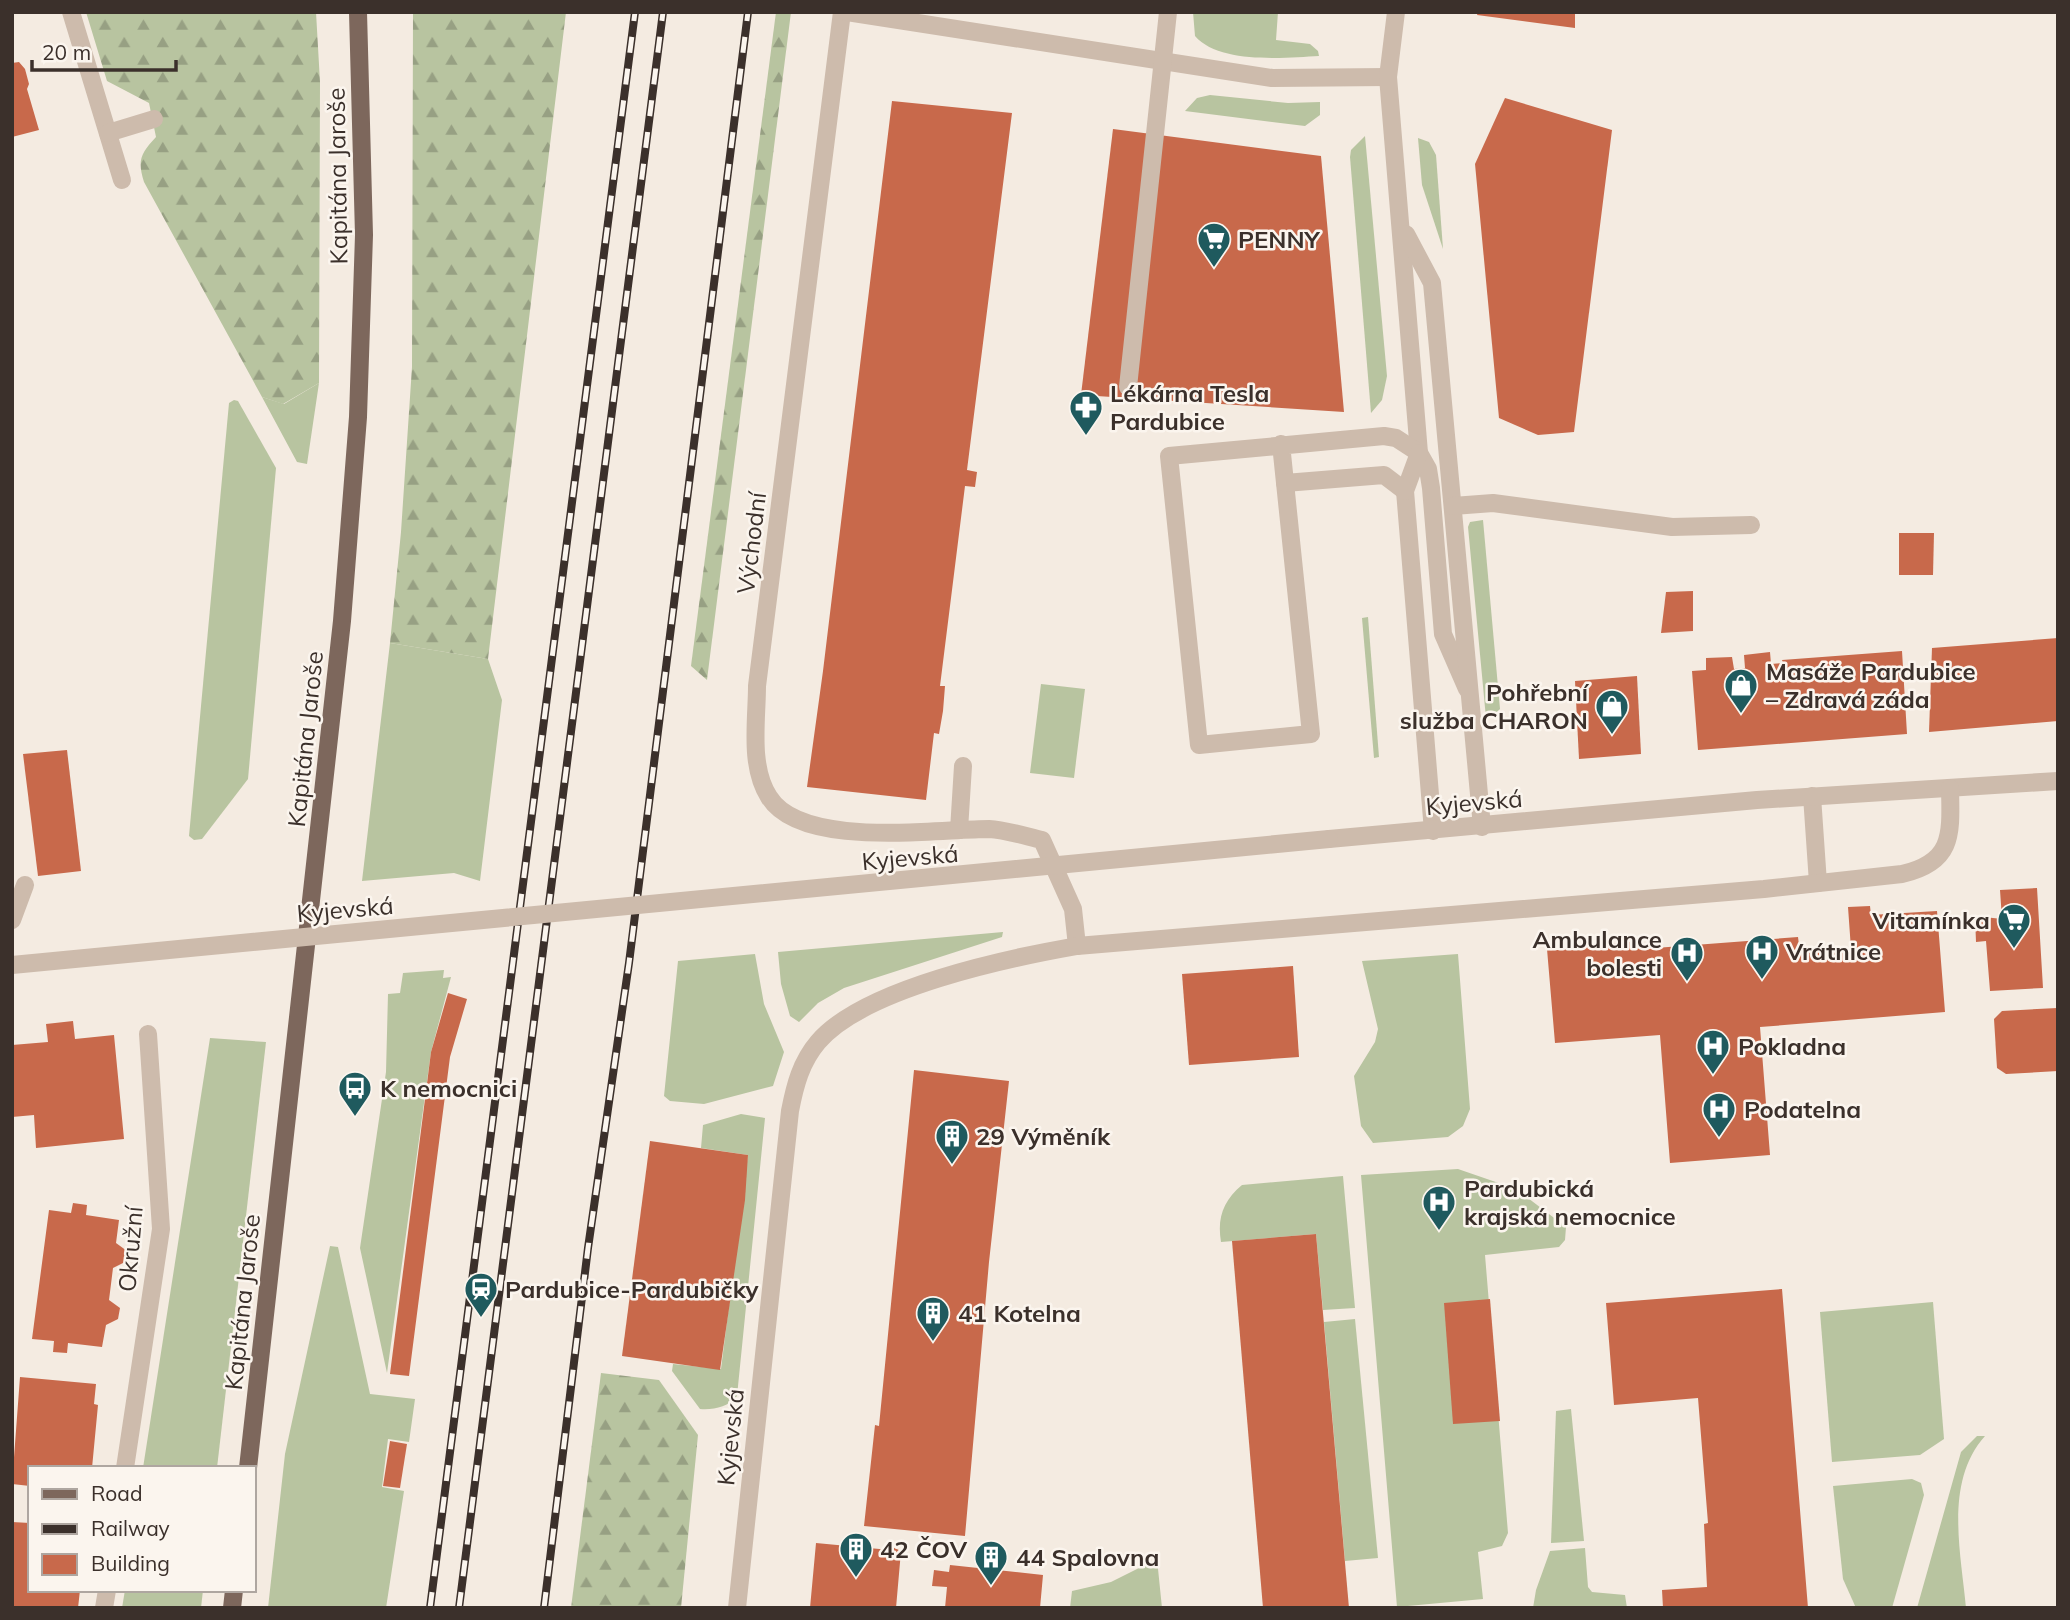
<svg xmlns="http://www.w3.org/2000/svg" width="2070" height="1620" font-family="Mulish,sans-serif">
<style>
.grass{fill:#b8c4a0}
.forest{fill:url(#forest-firs)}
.building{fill:#c8694b}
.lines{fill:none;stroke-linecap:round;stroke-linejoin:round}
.minor{stroke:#cdbbac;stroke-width:18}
.major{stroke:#7d675c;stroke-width:18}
.rail-casing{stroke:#3b302b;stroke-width:8}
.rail{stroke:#fbf5ee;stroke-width:5;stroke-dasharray:16;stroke-linecap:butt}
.minor-bridge{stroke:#cdbbac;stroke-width:18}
.labels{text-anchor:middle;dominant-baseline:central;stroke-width:5;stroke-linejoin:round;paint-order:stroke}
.street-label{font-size:24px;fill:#3b302b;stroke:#fbf5ee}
.poi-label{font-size:24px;font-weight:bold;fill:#3b302b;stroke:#fbf5ee;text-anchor:start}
</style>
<defs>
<pattern id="forest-firs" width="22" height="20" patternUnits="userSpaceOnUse" patternTransform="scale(1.75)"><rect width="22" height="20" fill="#b8c4a0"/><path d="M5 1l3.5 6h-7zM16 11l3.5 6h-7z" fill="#97a083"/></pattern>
</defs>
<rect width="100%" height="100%" fill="#f4ebe1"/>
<g class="grass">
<path d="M 1193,12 L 1278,12 L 1276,40 L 1310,44 L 1318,51 L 1319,56 C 1284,58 1219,64 1195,36 Z"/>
<polygon points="1210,95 1288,103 1320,102 1320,115 1305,126 1185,111 1197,98"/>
<polygon points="1365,136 1387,376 1382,400 1371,413 1350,157 1351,150"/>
<polygon points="1418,138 1429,142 1436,155 1443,249 1422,185"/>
<polygon points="319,383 307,464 297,462 262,397 284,404"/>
<polygon points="234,400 238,401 276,468 248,779 202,839 194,840 189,836 229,403"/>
<polygon points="1483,520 1500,709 1492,717 1486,718 1468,527 1470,522"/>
<polygon points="1368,617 1379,757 1374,758 1362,618"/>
<polygon points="390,643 488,659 502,700 480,881 454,873 362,881"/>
<polygon points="1041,684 1085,689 1074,778 1030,773"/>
<polygon points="1003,932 1002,937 844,988 818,1003 799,1022 790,1016 781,984 778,952"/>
<polygon points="755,954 764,1004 784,1052 773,1086 704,1104 670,1101 664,1096 678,961"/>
<polygon points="1458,954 1470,1109 1463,1126 1448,1137 1373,1143 1361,1126 1354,1076 1375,1042 1378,1029 1362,961"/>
<polygon points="444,970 443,978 451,977 431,1052 387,1373 360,1248 386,1072 388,994 400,993 403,973"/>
<polygon points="210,1038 266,1042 217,1468 143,1468"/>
<path d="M 741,1114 L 765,1118 L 737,1396 C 728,1407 714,1410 700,1409 L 672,1371 L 673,1364 L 721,1369 L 748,1155 L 701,1148 L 703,1125 Z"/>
<polygon points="1458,1169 1516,1189 1566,1227 1565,1240 1559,1247 1485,1255 1508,1533 1502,1546 1478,1552 1483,1599 1397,1607 1361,1175"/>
<path d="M 1343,1176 L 1355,1308 L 1323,1310 L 1316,1234 L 1221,1242 C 1217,1218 1223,1201 1242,1185 Z"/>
<polygon points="330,1246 338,1247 370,1394 415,1399 409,1442 388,1439 382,1487 404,1491 386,1608 268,1608 285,1454"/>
<polygon points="1933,1302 1944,1439 1920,1455 1832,1462 1820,1312"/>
<polygon points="1355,1319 1378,1558 1345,1561 1324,1322"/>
<polygon points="1571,1409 1584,1541 1551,1543 1556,1411"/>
<path d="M 1977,1436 L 1985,1436 C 1944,1482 1961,1552 1966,1608 L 1917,1608 L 1961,1452 Z"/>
<polygon points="1912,1479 1921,1483 1924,1495 1892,1608 1856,1608 1843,1579 1833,1486"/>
<polygon points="1585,1548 1588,1587 1592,1592 1625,1595 1627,1608 1533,1608 1536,1590 1550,1551"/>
<polygon points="1157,1559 1162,1608 1070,1608 1072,1591 1111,1582"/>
<polygon points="125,1590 203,1590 201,1608 122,1608"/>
</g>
<g class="forest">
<path d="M 86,12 L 316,12 L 320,82 L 319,383 L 283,404 L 262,397 L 144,182 C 137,160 141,153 156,137 L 149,103 L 107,81 Z"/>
<polygon points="413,12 566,12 488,659 390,643 401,532 412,367"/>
<polygon points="776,12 791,12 707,680 691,666"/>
<polygon points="601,1373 659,1380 698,1435 681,1608 571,1608"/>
</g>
<g class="building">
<polygon points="1478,12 1575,12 1575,28 1477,15"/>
<polygon points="19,62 25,69 29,84 27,89 39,130 12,137 12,63"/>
<polygon points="1505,98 1612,130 1574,432 1538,435 1499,418 1475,164"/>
<polygon points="892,101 1012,113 967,470 977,472 975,487 965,486 940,686 945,686 943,711 939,734 934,733 926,800 807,787 823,671"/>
<polygon points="1113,129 1321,156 1344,412 1081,395"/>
<polygon points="1899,533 1934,533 1933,575 1899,575"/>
<polygon points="1693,591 1693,631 1661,633 1666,592"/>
<polygon points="2058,638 2058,721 1929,732 1932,648"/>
<polygon points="1902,651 1907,734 1698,750 1692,671 1706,670 1706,658 1732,657 1734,669 1745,668 1744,655 1770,652 1771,664 1783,663 1782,660"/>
<polygon points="1637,676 1641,754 1579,759 1575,681"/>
<polygon points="67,750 81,871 38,876 23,754"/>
<polygon points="2037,888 2043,988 1990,991 1986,941 1976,942 1975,916 2002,919 2000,890"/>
<polygon points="1870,906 1871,915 1937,911 1945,1012 1760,1027 1770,1155 1670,1163 1660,1035 1555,1043 1547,949 1641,941 1642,949 1798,937 1800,953 1851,949 1848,907"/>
<polygon points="1293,966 1299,1057 1189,1065 1182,974"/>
<polygon points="448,993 467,999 450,1057 409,1376 390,1374 431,1052"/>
<polygon points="2057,1008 2058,1071 2006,1074 1997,1068 1994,1019 2002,1011"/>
<polygon points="73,1021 75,1039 114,1035 124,1139 36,1148 34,1115 12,1117 12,1045 48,1042 46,1024"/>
<polygon points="914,1070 1009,1081 989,1262 965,1536 864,1526 875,1425 879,1426"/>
<polygon points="650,1141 748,1155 745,1200 720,1370 622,1356"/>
<polygon points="73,1203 87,1205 86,1215 119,1220 116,1243 127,1251 125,1262 113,1268 109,1300 120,1308 118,1319 106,1325 102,1347 68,1343 67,1353 53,1352 54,1341 32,1339 49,1210 71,1213"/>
<polygon points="1316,1234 1349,1608 1263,1608 1232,1241"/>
<polygon points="1782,1289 1808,1608 1663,1608 1662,1590 1707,1587 1704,1524 1708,1523 1698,1398 1614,1405 1606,1303"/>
<polygon points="1490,1299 1500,1421 1453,1424 1444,1303"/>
<polygon points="20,1377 96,1384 94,1404 98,1405 92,1468 30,1468 30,1486 12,1484"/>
<polygon points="390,1441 407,1444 400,1488 383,1486"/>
<polygon points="12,1522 30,1523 30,1590 80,1590 78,1608 12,1608"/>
<polygon points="816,1543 890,1550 890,1546 901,1551 896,1608 810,1608"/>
<polygon points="950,1565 1043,1575 1040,1608 945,1608 947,1587 932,1586 934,1570 949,1572"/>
</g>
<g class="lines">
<g class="minor">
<polyline points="71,12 122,180"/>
<path d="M 842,12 L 757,686 C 757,720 749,766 769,797 C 801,849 935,829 989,829 C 1006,830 1025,836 1042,840 L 1073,909 L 1077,946"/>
<polyline points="847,12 1272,78 1388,77"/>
<polyline points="1396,12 1388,77 1419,453 1428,469 1431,488 1443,634 1467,689"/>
<polyline points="108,133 154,119"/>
<polyline points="1406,234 1432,283 1482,827"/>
<polyline points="1128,387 1168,12"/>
<polyline points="1281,444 1311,734 1199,745 1169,456 1384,436 1396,438 1419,453"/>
<polyline points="1419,453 1405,491 1433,831"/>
<polyline points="1285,483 1384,475 1405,491"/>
<polyline points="1453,506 1493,503 1672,527 1751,525"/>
<polyline points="1812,796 1818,883"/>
<polyline points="959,830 963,766"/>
<polyline points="1329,839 1757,800 2058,781"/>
<polyline points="12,920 25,885"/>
<polyline points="125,1468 161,1229 148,1034"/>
<polyline points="104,1608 107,1590"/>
<path d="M 737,1608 L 790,1111 C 795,1085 801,1062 818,1042 C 864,988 1009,958 1077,946 L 1764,889 L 1902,874 C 1954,862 1951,834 1950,788"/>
</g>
<g class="major">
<polyline points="248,1468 342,621 358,417 364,235 358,12"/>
<polyline points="232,1608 234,1590"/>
</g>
<defs>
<g id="rail">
<polyline points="430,1608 635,12"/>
<polyline points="459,1608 663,12"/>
<polyline points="544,1608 588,1248 629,963 748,12"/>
</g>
</defs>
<use href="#rail" class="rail-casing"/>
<use href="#rail" class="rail"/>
<polyline class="minor-bridge" points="12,965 1329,839"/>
</g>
<defs>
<symbol id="supermarket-pin" viewBox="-11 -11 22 30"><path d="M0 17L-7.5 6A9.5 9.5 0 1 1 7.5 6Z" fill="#1f5a5e" stroke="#fbf5ee"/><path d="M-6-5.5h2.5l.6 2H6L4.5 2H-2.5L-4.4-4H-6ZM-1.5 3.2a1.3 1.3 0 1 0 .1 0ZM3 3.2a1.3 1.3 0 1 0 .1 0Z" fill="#fff"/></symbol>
<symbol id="pharmacy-pin" viewBox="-11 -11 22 30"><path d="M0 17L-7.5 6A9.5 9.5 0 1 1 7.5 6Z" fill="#1f5a5e" stroke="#fbf5ee"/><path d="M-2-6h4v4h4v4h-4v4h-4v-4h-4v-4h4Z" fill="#fff"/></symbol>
<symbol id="shop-pin" viewBox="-11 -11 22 30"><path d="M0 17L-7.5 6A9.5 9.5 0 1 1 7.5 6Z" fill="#1f5a5e" stroke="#fbf5ee"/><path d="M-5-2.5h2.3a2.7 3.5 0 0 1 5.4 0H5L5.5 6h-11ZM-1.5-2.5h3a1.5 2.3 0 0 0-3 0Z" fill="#fff"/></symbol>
<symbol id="hospital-pin" viewBox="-11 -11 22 30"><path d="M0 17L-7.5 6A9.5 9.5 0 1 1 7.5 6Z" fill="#1f5a5e" stroke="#fbf5ee"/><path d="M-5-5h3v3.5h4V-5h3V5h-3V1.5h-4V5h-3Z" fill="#fff"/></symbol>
<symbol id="bus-pin" viewBox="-11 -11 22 30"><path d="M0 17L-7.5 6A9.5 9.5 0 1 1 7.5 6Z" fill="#1f5a5e" stroke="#fbf5ee"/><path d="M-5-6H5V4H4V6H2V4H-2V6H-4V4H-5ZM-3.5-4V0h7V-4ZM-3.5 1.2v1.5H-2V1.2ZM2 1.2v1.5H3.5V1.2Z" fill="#fff"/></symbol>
<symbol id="building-pin" viewBox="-11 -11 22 30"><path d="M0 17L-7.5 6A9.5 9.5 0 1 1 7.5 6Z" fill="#1f5a5e" stroke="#fbf5ee"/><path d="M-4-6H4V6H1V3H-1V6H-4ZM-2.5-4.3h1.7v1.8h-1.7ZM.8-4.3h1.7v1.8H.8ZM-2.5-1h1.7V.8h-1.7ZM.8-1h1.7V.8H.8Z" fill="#fff"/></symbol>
<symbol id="station-pin" viewBox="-11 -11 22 30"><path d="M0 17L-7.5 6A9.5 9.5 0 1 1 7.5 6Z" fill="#1f5a5e" stroke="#fbf5ee"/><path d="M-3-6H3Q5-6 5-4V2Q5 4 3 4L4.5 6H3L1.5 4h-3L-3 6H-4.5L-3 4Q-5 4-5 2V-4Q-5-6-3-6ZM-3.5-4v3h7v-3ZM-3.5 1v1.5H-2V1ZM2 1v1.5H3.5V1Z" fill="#fff"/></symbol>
</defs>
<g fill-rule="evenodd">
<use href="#supermarket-pin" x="1195" y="220" width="38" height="52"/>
<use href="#pharmacy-pin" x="1067" y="388" width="38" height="52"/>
<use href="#shop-pin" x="1722" y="666" width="38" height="52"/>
<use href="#shop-pin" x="1593" y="687" width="38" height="52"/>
<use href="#supermarket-pin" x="1995" y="901" width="38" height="52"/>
<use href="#hospital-pin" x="1743" y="932" width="38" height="52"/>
<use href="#hospital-pin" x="1668" y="934" width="38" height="52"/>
<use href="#hospital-pin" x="1694" y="1027" width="38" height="52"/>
<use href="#bus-pin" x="336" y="1069" width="38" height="52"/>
<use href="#hospital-pin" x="1700" y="1090" width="38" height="52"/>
<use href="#building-pin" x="933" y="1117" width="38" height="52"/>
<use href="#hospital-pin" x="1420" y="1183" width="38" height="52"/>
<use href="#station-pin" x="462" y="1270" width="38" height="52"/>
<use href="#building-pin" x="914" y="1294" width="38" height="52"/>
<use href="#building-pin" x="837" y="1530" width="38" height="52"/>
<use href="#building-pin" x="972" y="1538" width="38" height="52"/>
</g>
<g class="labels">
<g class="street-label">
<text transform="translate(337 176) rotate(-91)">Kapitána Jaroše</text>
<text transform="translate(751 543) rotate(-83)">Východní</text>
<text transform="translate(305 739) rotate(-84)">Kapitána Jaroše</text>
<text transform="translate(1474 802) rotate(-5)">Kyjevská</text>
<text transform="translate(910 857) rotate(-5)">Kyjevská</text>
<text transform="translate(345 909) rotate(-5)">Kyjevská</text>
<text transform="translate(130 1249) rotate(-85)">Okružní</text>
<text transform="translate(242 1302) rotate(-84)">Kapitána Jaroše</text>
<text transform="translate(730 1437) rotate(-84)">Kyjevská</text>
</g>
<g class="poi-label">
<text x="1238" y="239">PENNY</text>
<text x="1110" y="393">Lékárna Tesla<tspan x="1110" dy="28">Pardubice</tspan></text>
<text x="1766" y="671">Masáže Pardubice<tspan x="1766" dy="28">– Zdravá záda</tspan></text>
<text x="1588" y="692" text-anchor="end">Pohřební<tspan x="1588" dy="28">služba CHARON</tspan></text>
<text x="1990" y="920" text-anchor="end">Vitamínka</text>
<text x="1662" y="939" text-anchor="end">Ambulance<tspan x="1662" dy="28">bolesti</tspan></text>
<text x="1786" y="951">Vrátnice</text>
<text x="1738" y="1046">Pokladna</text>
<text x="380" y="1088">K nemocnici</text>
<text x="1744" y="1109">Podatelna</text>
<text x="976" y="1136">29 Výměník</text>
<text x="1464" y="1188">Pardubická<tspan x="1464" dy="28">krajská nemocnice</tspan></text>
<text x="505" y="1289">Pardubice-Pardubičky</text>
<text x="958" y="1313">41 Kotelna</text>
<text x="880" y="1549">42 ČOV</text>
<text x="1016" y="1557">44 Spalovna</text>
</g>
</g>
<rect width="2070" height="1620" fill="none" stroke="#3b302b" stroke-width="28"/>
<rect x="28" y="1466" width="228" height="126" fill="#fbf5ee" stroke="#aea6a0" stroke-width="2"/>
<rect x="42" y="1489" width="35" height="10" fill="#7d675c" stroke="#aea6a0" stroke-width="2"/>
<text x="91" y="1501" font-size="21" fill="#3b302b">Road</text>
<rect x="42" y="1524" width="35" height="10" fill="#3b302b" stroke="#aea6a0" stroke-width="2"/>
<text x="91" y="1536" font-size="21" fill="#3b302b">Railway</text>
<rect x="42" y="1554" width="35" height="21" fill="#c8694b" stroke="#aea6a0" stroke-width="2"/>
<text x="91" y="1571" font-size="21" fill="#3b302b">Building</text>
<path d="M32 60v10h144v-10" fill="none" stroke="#3b302b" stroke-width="3.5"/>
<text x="42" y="60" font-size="21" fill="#3b302b" stroke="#fbf5ee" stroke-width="5" paint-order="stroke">20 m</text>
</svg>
